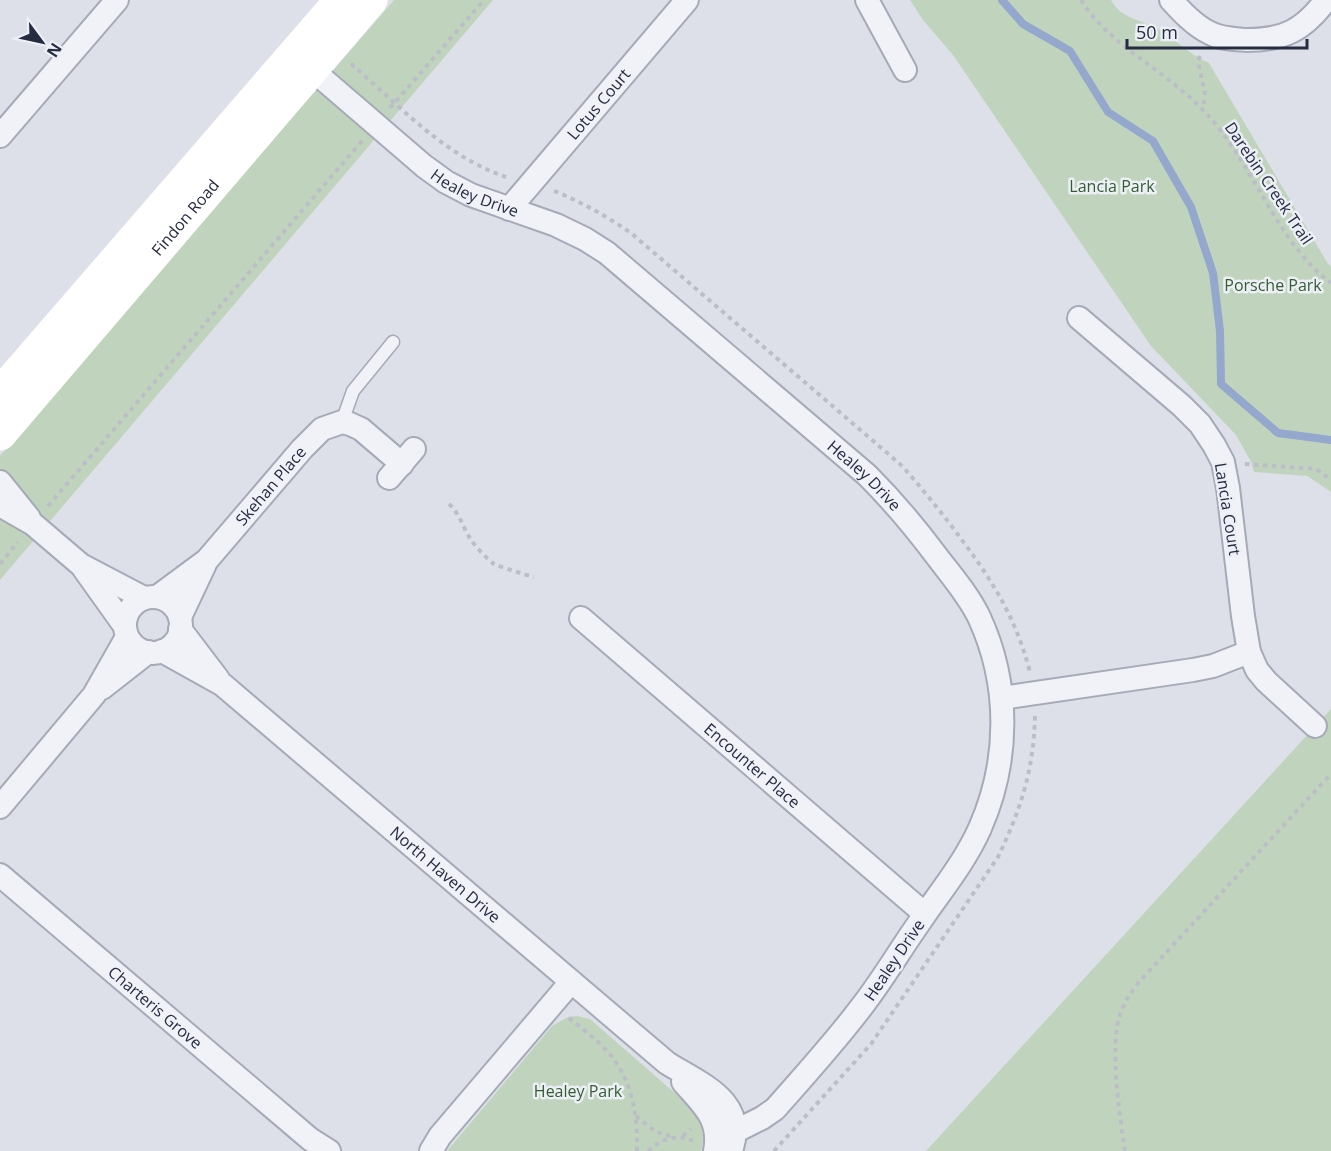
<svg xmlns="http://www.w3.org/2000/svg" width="1331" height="1151" font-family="'Open Sans',sans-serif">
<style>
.green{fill:#c0d4bd}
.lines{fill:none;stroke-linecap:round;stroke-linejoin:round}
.stream{stroke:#94a7cd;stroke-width:8}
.lane-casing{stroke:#a6aab7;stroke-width:15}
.street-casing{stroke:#a6aab7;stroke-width:26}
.path{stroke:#bbbec8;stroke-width:4;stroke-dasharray:4.5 4.5;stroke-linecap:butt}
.lane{stroke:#f0f2f7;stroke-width:12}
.street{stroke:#f0f2f7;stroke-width:22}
.secondary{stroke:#fff;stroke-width:33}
.labels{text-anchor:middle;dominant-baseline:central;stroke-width:5;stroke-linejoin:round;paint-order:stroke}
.street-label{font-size:16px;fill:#252b41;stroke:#edeff6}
.park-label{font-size:16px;fill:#325e31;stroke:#edeff6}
</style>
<rect width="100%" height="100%" fill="#dde0e9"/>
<g class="green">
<polygon points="394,0 493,0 0,580 0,456"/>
<path d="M 910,0 L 1111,0 C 1121,19 1141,19 1158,29 C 1176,40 1189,54 1209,63 L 1328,264 L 1331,266 L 1331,492 L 1307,476 L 1254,472 L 1251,462 L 1236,435 L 1151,346 L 953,55 L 923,20 Z"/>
<polygon points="1331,709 1331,1151 926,1151"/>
<path d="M 577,1016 L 590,1019 L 691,1107 C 701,1120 706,1135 701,1151 L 447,1151 L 552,1026 L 568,1017 Z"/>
</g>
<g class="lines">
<polyline class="stream" points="1002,0 1023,24 1070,51 1108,112 1153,141 1191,207 1213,273 1220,331 1221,384 1278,433 1331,440"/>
<defs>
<polyline id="lane" points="342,422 353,391 393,342"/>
<g id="street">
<polyline points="867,0 905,70"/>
<path d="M 1171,0 C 1182,12 1195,26 1210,33 C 1221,39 1234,39 1247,40 C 1284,40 1304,30 1326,0"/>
<path id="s1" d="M 302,61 L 424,166 L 446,182 L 471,195 L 556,225 L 585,239 L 607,253 L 867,475 C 892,500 914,526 935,554 C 950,574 968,594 979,617 C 1010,684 1010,760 980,828 C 965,862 940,892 919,923 C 900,950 883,979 863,1005 C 836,1041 805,1075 775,1109 L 762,1118 L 736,1131 L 716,1127"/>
<polyline points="0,136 117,0"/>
<path id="s2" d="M 509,209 L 687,0"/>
<polyline points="389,478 414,449"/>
<polyline points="0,482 29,518"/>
<polyline points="0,505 33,524 81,565 144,598"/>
<polyline points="84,569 124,625"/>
<path id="s3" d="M 157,597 L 207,560 L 302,449 L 322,429 L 342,422 L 350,424 L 361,429 L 402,464"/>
<circle cx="153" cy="625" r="28"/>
<polyline points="180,617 205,564"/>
<path id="s4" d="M 581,618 L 925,914"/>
<polyline points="180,629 218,679"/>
<path id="s5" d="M 162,651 L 223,685 L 667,1063 C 702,1085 748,1101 731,1151"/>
<polyline points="1249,652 1257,670 1266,681 1315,726"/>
<polyline points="102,688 148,652"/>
<polyline points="1002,698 1193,670 1213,666 1249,652 1243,616 1228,488 1223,462 1214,445 1200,424 1182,406 1079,318"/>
<polyline points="0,807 94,695 127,637"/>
<path id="s6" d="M 0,875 L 310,1139 L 329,1151"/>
<path d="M 683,1082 C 703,1105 721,1119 715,1151"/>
<polyline points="431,1151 440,1136 571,982"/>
</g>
</defs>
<use href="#lane" class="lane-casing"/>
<use href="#street" class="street-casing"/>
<g class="path">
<path d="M 1081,0 C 1111,47 1165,70 1203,110 C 1252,160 1276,242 1331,283"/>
<polyline points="1200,56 1198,61 1205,94 1203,110"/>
<path d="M 351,64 C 399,105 444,156 506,177"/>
<polyline points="390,108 484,0"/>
<path d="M 554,191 C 582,202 606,216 631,233 L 900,464 C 918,483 934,504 950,524 C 987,573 1014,611 1030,672"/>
<polyline points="1245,464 1316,469 1331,480"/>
<path d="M 449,504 C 460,514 463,528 471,540 C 476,547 487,559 494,564 C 498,566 529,576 534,577"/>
<polyline points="48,506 362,141"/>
<polyline points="0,564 18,542"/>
<path d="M 569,1018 C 581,1028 594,1037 604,1048 C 632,1076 638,1114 637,1151"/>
<polyline points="636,1116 656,1132 673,1137"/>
<polyline points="683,1136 691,1129"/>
<path d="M 648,1151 C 662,1139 677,1133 693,1141"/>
<path d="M 774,1151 L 871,1044 L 998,857 C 1021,809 1034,769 1035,715"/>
<path d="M 1125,1151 C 1120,1119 1109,1044 1120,1015 C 1124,1002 1131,993 1139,982 L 1331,774"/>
</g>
<use href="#lane" class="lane"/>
<use href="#street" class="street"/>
<g class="secondary">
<polyline points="0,394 341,0"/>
<path id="s7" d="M 0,434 L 371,0"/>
</g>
</g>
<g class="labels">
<g class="street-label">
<text stroke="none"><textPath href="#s2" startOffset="138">Lotus Court</textPath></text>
<text transform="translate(1269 183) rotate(56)">Darebin Creek Trail</text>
<text stroke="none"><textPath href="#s1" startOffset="219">Healey Drive</textPath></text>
<text stroke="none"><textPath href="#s7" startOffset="285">Findon Road</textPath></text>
<text stroke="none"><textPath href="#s1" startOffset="705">Healey Drive</textPath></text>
<text stroke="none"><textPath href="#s3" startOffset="160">Skehan Place</textPath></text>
<text transform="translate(1228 509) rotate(81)">Lancia Court</text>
<text stroke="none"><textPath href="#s4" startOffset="226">Encounter Place</textPath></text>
<text stroke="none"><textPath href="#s5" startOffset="362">North Haven Drive</textPath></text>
<text transform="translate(894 960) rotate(-56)">Healey Drive</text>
<text stroke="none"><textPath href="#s6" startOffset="204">Charteris Grove</textPath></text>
</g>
<g class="park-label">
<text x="1112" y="186">Lancia Park</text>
<text x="1273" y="285">Porsche Park</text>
<text x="578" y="1091">Healey Park</text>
</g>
</g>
<g transform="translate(42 42) rotate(123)" stroke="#edeff6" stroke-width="4.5" paint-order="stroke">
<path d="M0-4.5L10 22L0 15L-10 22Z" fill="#252b41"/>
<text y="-9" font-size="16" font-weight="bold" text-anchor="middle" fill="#252b41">N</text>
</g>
<path d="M1127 39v9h180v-9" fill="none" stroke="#252b41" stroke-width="3"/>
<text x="1136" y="39" font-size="18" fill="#252b41" stroke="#edeff6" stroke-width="4.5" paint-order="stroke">50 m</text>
</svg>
